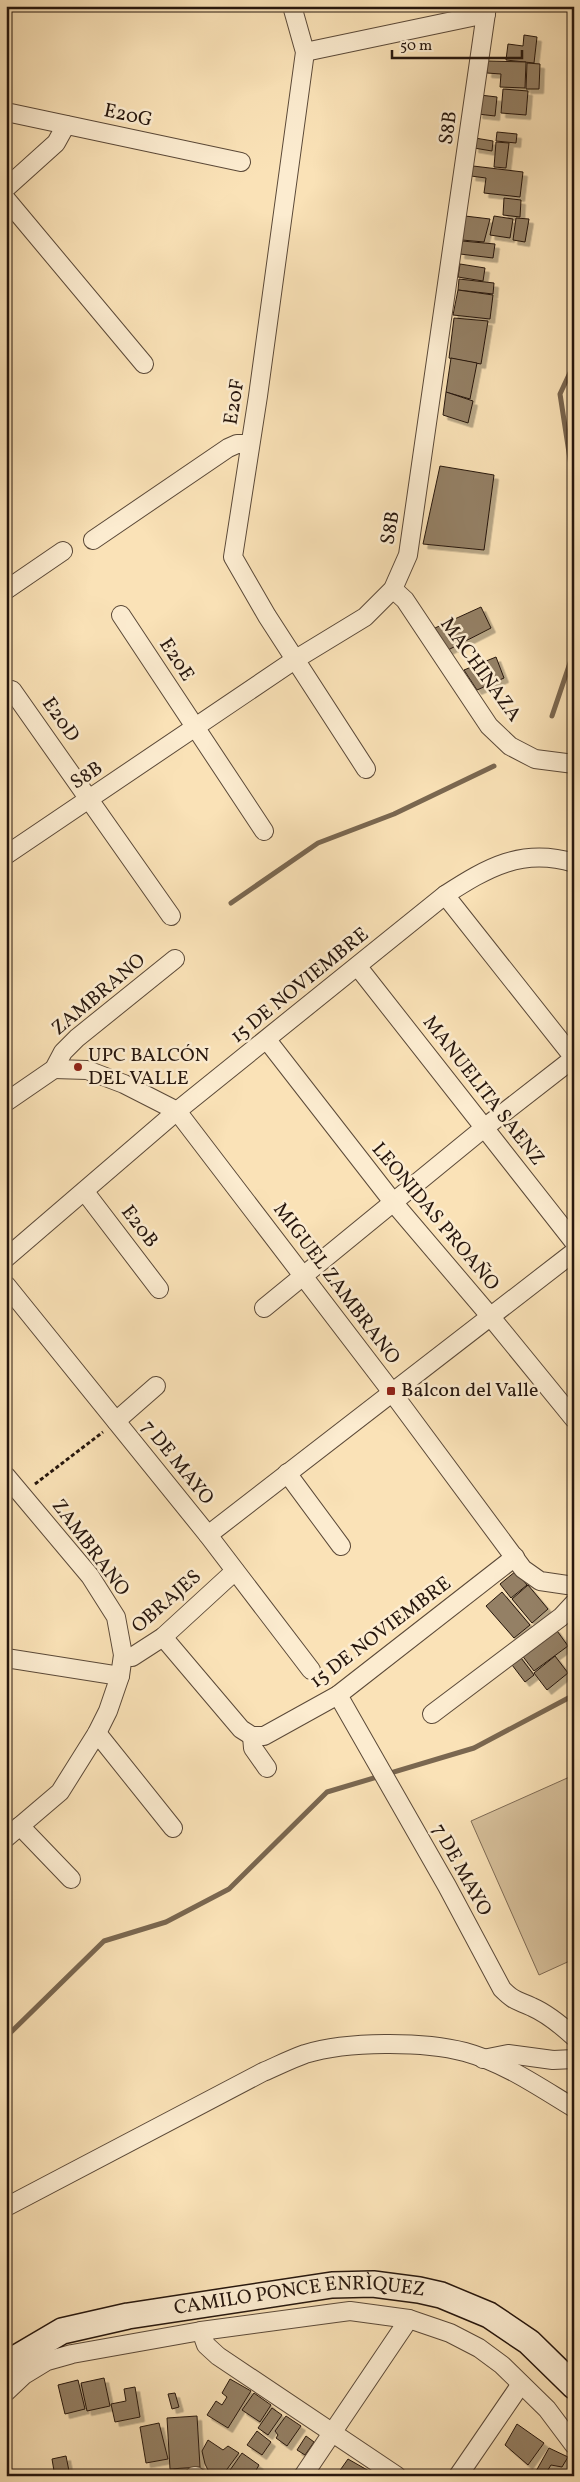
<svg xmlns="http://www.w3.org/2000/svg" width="580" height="2482" font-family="Vollkorn,serif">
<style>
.green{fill:#d6bf9a;stroke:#7e6a54}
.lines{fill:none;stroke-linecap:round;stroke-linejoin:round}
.stream{stroke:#7a6750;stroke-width:5}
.building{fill:#948065;stroke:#26160d;filter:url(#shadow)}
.street-casing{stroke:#5b4938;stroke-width:20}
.secondary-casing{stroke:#26160d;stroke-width:28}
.path{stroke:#26160d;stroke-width:3;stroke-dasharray:4 2.5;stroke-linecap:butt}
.street{stroke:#fcecd0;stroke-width:18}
.secondary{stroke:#fcecd0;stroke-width:25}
.poi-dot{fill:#8f2418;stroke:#fcecd0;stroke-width:2}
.labels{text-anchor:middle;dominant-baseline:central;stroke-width:5;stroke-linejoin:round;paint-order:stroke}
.street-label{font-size:20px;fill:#26160d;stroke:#fcecd0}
.poi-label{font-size:20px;fill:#26160d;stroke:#fcecd0;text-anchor:start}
</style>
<defs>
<filter id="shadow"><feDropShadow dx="4.5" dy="4.5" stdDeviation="0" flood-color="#0004"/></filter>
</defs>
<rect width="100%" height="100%" fill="#fae2b7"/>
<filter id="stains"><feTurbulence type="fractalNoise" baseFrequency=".004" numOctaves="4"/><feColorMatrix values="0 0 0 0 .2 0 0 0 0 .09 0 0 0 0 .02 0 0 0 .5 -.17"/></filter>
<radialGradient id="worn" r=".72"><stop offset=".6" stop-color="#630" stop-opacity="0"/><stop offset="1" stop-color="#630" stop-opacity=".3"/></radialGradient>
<polygon class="green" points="574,1775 574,1959 539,1975 471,1821"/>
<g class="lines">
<g class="stream">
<polyline points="574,364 560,394 574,485"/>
<polyline points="552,716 574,651"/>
<polyline points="231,903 318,843 394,814 494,766"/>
<polyline points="6,2037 104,1941 166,1922 229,1889 327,1792 474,1748 574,1695"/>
</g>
</g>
<g class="building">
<polygon points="524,35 537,37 534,63 506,60 508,44 523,46"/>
<polygon points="488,61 526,62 525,88 500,87 501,74 487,73"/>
<polygon points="527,63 540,64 539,89 526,89"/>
<polygon points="503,89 528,91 526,115 501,113"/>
<polygon points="480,95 497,97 495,116 478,114"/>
<polygon points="497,132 517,134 516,143 496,141"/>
<polygon points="475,138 493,141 492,151 474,148"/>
<polygon points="496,142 509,143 506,168 494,167"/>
<polygon points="473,166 523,172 520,197 484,193 486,178 471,176"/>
<polygon points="504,198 521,200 520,217 503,215"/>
<polygon points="465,216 490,219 484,242 462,240"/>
<polygon points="494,216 513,219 510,238 490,235"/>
<polygon points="516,218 529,219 525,242 513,240"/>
<polygon points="462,241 495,244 493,258 460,254"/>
<polygon points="460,264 485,268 483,281 458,277"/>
<polygon points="459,279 494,283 493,294 458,290"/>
<polygon points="458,290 493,295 490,319 453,315"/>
<polygon points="454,318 488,321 481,364 449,358"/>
<polygon points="451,358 477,363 470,399 446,392"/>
<polygon points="446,392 473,401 468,423 443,415"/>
<polygon points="440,466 494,475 484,550 423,544"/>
<polygon points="481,607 491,628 448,650 435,628"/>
<polygon points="496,657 504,678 477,690 464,670"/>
<polygon points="516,1571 527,1585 511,1598 500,1584"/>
<polygon points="528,1585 548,1609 532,1623 512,1599"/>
<polygon points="502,1592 530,1625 514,1638 486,1606"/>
<polygon points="555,1628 568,1646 534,1671 521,1654"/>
<polygon points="518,1654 534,1675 525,1682 509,1661"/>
<polygon points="555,1656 568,1673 547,1690 534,1673"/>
<polygon points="104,2378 110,2406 87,2411 81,2383"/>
<polygon points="230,2379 251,2391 228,2428 207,2415 216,2401 222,2405 227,2397 222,2393"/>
<polygon points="78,2380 85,2409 65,2414 58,2385"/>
<polygon points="135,2387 140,2417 115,2422 111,2404 126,2401 124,2389"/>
<polygon points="175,2393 179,2407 172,2409 168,2394"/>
<polygon points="254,2393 271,2405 260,2422 242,2410"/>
<polygon points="272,2408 282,2415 268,2435 258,2428"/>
<polygon points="197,2416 200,2467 170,2469 167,2418"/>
<polygon points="286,2416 301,2426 287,2446 276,2438 278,2435 275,2431"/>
<polygon points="159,2423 168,2459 146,2463 140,2427"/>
<polygon points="517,2424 544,2443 528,2465 505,2445"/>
<polygon points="257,2431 271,2442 262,2455 247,2445"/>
<polygon points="306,2436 314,2442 305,2455 297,2450"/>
<polygon points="208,2440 223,2450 228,2446 239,2453 222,2476 215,2476 209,2472 205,2464 202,2451"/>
<polygon points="549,2448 568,2457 562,2467 551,2465 544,2476 535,2473"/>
<polygon points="242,2453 259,2465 255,2472 260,2476 231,2476 228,2473"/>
<polygon points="66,2456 70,2476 46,2476 46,2472 54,2471 52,2459"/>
<polygon points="348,2459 369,2471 366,2476 336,2476"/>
</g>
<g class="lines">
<defs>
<g id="street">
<polyline points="292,6 305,52 258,396 233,557 267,616 366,769"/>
<polyline points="305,52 486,14"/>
<polyline points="6,112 241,162"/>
<polyline points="6,188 56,143 66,125"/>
<polyline points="6,199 144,364"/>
<polyline points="93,540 228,448 237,444 250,444"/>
<polyline points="393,589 405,600 489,726 510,746 535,759 574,764"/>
<polyline points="6,590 63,551"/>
<polyline points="121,615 264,831"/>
<polyline points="12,690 171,916"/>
<polyline points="6,855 296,659 365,617 393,589 408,555 487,6"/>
<polyline points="445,895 574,1058"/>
<polyline points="358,967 574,1242"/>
<polyline points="267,1040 393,1202 490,1316 574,1419"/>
<polyline points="54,1069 87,1070 124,1084 177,1111 391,1391 523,1569 540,1581 574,1586"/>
<polyline points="6,1102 54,1069 63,1052 77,1038 175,959"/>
<polyline points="85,1192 159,1289"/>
<path d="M 6,1258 L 177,1111 L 445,895 C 487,868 522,847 574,863"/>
<polyline points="6,1285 208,1535 311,1670"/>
<polyline points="264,1308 484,1128 574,1058"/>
<polyline points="116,1421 156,1386"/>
<polyline points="287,1473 341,1546"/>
<polyline points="6,1476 90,1576 116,1617 123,1655 120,1676 108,1711 97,1733 60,1792 6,1838"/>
<polyline points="208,1535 574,1252"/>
<polyline points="163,1637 241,1729 252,1736 264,1736 338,1695 515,1557"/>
<polyline points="123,1655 132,1657 163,1637 235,1571"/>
<polyline points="6,1658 120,1676"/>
<path d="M 338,1695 L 447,1886 L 502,1989 C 515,2002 517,2000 532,2007 C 548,2014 561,2025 574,2037"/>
<polyline points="432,1714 561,1617 574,1603"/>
<polyline points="97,1733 173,1828"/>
<polyline points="252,1736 253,1748 267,1768"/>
<polyline points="20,1826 71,1879"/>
<polyline points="483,2059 508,2054 553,2060 574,2059"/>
<path d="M 6,2207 L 263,2072 C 277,2066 291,2059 305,2054 C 347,2041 423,2041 465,2052 C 505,2063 539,2087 574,2108"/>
<polyline points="201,2331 206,2345 218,2356 397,2476"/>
<polyline points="6,2392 24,2375 47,2361 72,2354 201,2331 350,2311 409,2319 450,2333 479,2348 502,2365 547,2409 574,2445"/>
<polyline points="194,2476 196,2476"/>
<polyline points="303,2476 409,2319"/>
<polyline points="458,2476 521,2384"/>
</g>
<g id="secondary">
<path id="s1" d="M 6,2364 L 62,2331 L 128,2316 L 332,2285 L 373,2284 L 419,2290 L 441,2295 L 489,2315 L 529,2342 L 574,2386"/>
</g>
</defs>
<use href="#street" class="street-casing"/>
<use href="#secondary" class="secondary-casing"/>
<polyline class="path" points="35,1484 103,1432"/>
<use href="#street" class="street"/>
<use href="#secondary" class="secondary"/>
</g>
<g class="poi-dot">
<circle cx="78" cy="1067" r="5"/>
<rect x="386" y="1386" width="10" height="10" rx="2.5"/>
</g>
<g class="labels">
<g class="street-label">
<text transform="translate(128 116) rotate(12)">E20G</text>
<text transform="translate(449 128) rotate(-82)">S8B</text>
<text transform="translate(235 402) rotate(-81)">E20F</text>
<text transform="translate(391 528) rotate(-80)">S8B</text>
<text transform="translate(176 660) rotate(57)">E20E</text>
<text transform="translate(480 670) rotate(54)">MACHINAZA</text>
<text transform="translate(60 720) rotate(55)">E20D</text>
<text transform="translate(87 776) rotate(-34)">S8B</text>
<text transform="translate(300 986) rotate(-39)">15 DE NOVIEMBRE</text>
<text transform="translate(99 995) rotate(-40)">ZAMBRANO</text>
<text transform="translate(483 1091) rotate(52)">MANUELITA SAENZ</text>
<text transform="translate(435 1217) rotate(50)">LEONIDAS PROAÑO</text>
<text transform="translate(139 1227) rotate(53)">E20B</text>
<text transform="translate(336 1284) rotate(53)">MIGUEL ZAMBRANO</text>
<text transform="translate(177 1463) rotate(51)">7 DE MAYO</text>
<text transform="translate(90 1548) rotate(53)">ZAMBRANO</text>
<text transform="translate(167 1602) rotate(-41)">OBRAJES</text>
<text transform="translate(381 1633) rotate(-37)">15 DE NOVIEMBRE</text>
<text transform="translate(461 1870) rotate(61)">7 DE MAYO</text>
<text stroke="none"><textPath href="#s1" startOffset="306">CAMILO PONCE ENRÌQUEZ</textPath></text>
</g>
<g class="poi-label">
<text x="88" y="1056">UPC BALCÓN<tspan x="88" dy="23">DEL VALLE</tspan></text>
<text x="401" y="1391">Balcon del Valle</text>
</g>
</g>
<rect width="580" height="2482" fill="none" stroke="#fae2b7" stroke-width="25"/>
<rect x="8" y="8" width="565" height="2467" fill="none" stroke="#26160d" stroke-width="2.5"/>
<rect x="12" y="12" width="555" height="2457" fill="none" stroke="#26160d"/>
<path d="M392 50v8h130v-8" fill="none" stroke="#26160d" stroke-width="2.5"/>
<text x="400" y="50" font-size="15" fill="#26160d" stroke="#fcecd0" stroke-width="4" paint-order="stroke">50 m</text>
<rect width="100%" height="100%" filter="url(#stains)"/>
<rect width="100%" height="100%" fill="url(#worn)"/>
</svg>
